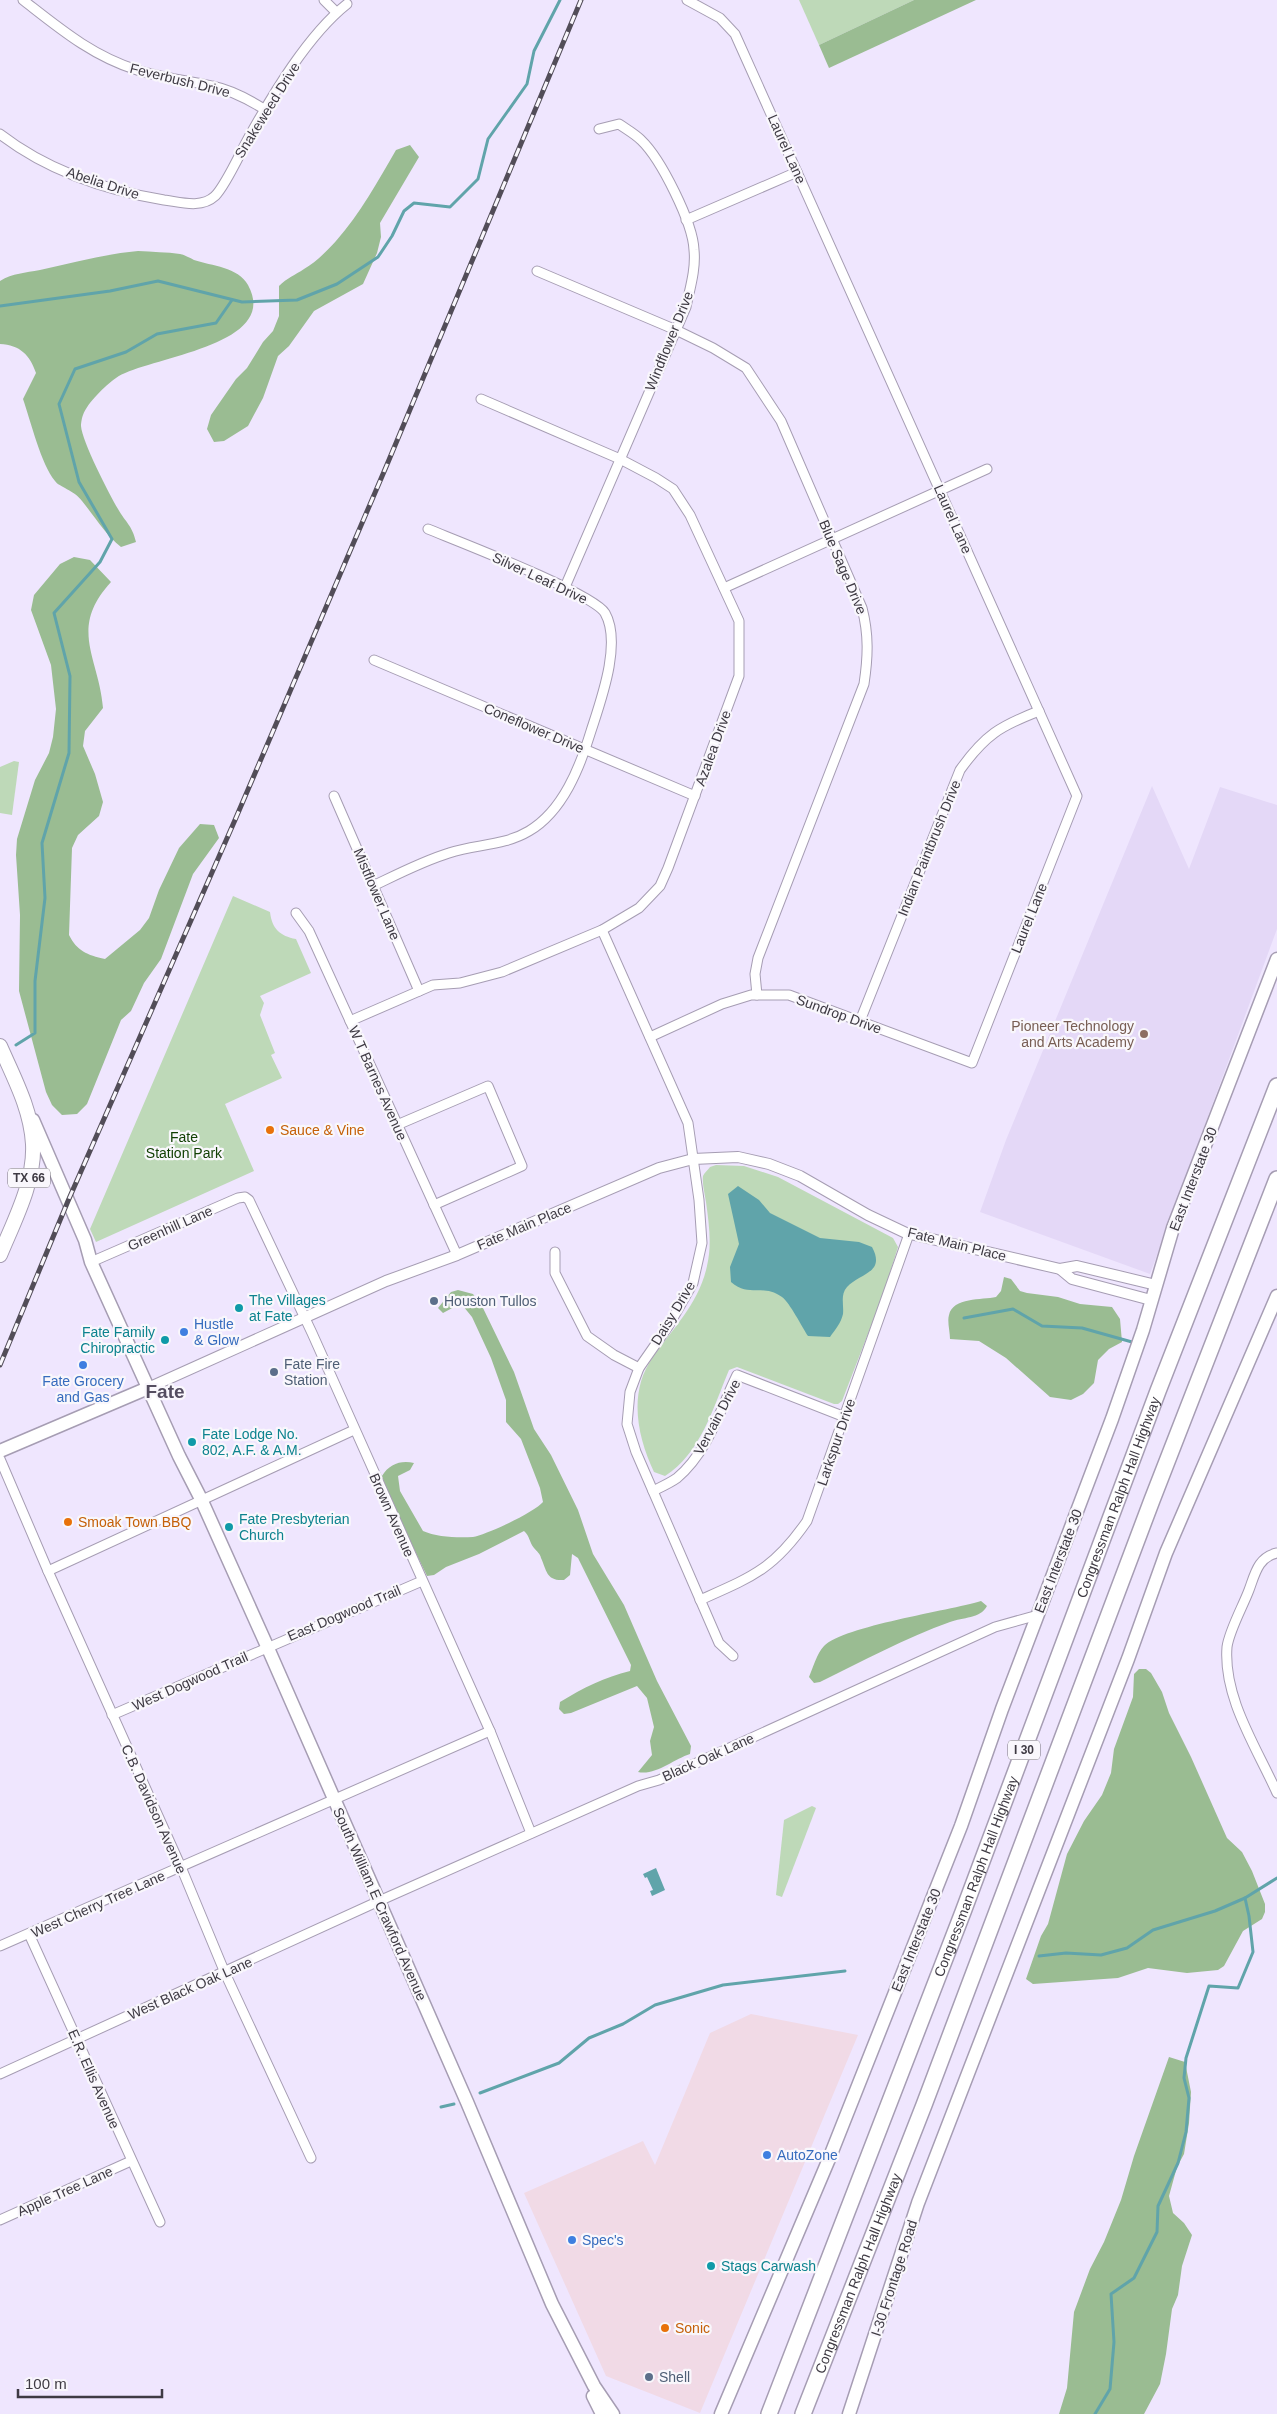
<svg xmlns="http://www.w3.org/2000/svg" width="1277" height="2414" font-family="Helvetica,sans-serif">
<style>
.commercial{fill:#f1dae6}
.built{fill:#e4d8f7}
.green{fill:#bed9b8}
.forest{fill:#9abc92}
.water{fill:#60a4aa}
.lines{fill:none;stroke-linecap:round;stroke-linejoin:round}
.stream{stroke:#60a4aa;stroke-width:3}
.minor-casing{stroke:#a69db3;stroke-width:11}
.tertiary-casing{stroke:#a69db3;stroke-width:12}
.secondary-casing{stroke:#a69db3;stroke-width:15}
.primary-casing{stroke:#a69db3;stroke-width:16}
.motorway-casing{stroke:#a69db3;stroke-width:18}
.minor{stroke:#fff;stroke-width:9}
.tertiary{stroke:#fff;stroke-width:10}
.secondary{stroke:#fff;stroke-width:12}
.primary{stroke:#fff;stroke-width:14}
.motorway{stroke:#fff;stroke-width:15}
.rail-casing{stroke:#524d58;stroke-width:5}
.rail{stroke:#f9f7fc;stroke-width:3;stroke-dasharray:9;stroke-linecap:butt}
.education-dot{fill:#8d6e63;stroke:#f9f7fc;stroke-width:2}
.food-dot{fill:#e8710a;stroke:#f9f7fc;stroke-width:2}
.service-dot{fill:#5c6f8a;stroke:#f9f7fc;stroke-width:2}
.culture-dot{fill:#0f9aa8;stroke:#f9f7fc;stroke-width:2}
.shop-dot{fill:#3f7fe0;stroke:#f9f7fc;stroke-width:2}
.labels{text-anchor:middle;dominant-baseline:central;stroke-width:4.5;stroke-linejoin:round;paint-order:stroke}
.shield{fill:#f9f7fc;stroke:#76737a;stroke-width:1}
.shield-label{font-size:12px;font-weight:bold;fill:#3e3a43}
.street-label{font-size:14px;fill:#3e3a43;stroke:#f9f7fc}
.education-label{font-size:14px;fill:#785e54;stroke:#f9f7fc;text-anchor:end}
.food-label{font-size:14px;fill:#c56008;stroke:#f9f7fc;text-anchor:start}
.park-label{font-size:14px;fill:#124004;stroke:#f9f7fc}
.culture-label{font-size:14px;fill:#0d838f;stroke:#f9f7fc;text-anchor:start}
.service-label{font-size:14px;fill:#4e5e75;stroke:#f9f7fc;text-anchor:start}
.shop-label{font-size:14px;fill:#366cbe;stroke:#f9f7fc;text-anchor:start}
.district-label{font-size:19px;font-weight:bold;fill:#544d60;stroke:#f9f7fc}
</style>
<rect width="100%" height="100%" fill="#efe6fe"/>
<polygon class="commercial" points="751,2014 858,2035 700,2413 606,2376 524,2193 643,2141 655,2165 710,2033"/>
<polygon class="built" points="1152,786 1189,869 1220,787 1277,805 1277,929 1150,1274 980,1212 1006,1140"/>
<g class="green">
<polygon points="799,0 914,0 819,45"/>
<polygon points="14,761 19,762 12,815 0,813 0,767"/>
<path d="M 233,896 L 270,912 C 272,929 280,936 296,939 L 311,973 L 260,996 L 264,1003 L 260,1015 L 275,1053 L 271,1055 L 282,1078 L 225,1104 L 254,1171 L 96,1242 L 90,1229 Z"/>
<path d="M 716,1165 L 744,1166 L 778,1177 L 893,1238 L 898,1247 L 883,1295 L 842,1401 L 838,1404 L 834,1404 L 737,1367 L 729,1370 C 713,1408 701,1453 665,1476 L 654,1472 C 637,1436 628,1392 653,1357 C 674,1327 699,1303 707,1266 C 712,1245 709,1224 706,1202 C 705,1195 702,1183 703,1176 C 704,1173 708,1170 710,1167 Z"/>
<polygon points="812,1806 816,1808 782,1897 776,1895 784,1820"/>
</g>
<g class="forest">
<polygon points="914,0 976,0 829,68 819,45"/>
<path d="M 410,145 L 419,157 L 380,223 L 381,237 L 377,253 L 363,284 L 314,311 L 289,346 L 278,356 L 263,398 L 248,426 L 224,441 L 214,442 L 207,429 L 211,415 L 236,379 L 247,368 L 263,342 L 273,331 L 279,316 L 279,286 C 287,278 295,275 304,269 C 316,262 327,251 336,241 C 360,214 378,181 396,150 Z"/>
<path d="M 138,251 C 152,252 167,252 180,254 C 185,255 190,258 194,260 C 212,266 238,267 248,285 C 282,347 145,357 116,378 C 105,386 88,402 83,415 C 82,417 81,423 81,426 C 82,441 109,494 118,509 C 126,523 132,525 136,542 L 121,547 C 105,534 95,517 82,501 C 74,490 59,487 55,481 C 41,464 31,422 23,399 L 36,373 C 30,355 20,345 0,344 L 0,281 C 13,273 25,273 40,270 C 73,263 104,254 138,251 Z"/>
<path d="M 74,557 L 90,560 L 111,582 C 68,629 99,657 103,708 L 85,731 L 83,746 L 95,774 L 103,802 L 99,816 L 78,835 L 72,848 L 69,935 C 77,951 87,955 105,959 L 140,930 L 149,918 L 159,890 L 179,848 L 200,824 L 214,825 L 219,838 L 193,874 L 161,959 L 144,983 L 131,1011 L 121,1020 L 87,1104 L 77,1114 L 62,1115 L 52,1105 L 46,1092 L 19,991 L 20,915 L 16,855 L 17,839 L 35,780 L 49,753 L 53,737 L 56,709 L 51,665 L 31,610 L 34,595 L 60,564 Z"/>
<path d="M 1004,1277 L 1011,1279 L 1020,1291 L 1027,1293 L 1058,1297 L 1080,1304 L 1112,1307 L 1120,1319 L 1122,1342 L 1109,1349 L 1098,1360 L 1094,1383 L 1083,1394 L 1071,1400 L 1050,1397 L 1006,1358 L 979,1341 L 950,1339 C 950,1332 947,1321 949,1315 C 953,1297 982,1300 996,1297 L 1001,1291 Z"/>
<path d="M 458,1290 L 473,1294 L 482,1306 L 514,1372 L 534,1429 L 551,1455 L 578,1510 L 593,1554 L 624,1605 L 657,1681 L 691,1746 L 690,1754 C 674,1759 655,1776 638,1772 L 652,1755 L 650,1741 L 654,1727 L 647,1698 L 637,1686 L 571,1713 L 564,1714 L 559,1709 L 560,1702 C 583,1688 605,1677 630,1671 L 631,1665 L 578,1558 L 572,1554 L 570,1575 L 564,1580 C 546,1581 547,1571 541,1558 C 540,1553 537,1552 534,1548 C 529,1542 530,1536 524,1531 L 479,1554 L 446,1567 L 434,1575 L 427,1576 L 389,1497 L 382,1476 C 389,1464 401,1460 414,1463 L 410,1470 L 398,1476 L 400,1491 L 423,1531 C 436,1537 457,1538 473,1537 C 486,1535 535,1512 543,1502 L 540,1488 L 521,1439 L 506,1422 L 506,1400 L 491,1358 L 472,1317 L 463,1306 L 456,1306 L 443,1313 L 438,1308 L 451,1292 Z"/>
<path d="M 981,1601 L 987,1606 C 980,1619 963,1617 950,1622 C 905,1638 863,1661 820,1682 L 814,1683 L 809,1677 C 813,1668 817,1653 824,1646 C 844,1626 948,1611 981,1601 Z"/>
<polygon points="1139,1669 1146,1669 1151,1673 1162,1692 1169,1713 1191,1757 1227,1838 1242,1852 1252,1871 1265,1904 1265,1912 1262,1919 1243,1931 1224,1966 1218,1970 1187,1973 1148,1968 1118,1978 1033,1984 1026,1979 1041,1936 1048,1924 1067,1854 1084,1821 1102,1795 1111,1773 1114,1749 1133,1697 1134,1674"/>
<polygon points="1169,2057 1185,2062 1191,2092 1189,2123 1184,2154 1177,2167 1169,2196 1173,2213 1184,2223 1192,2235 1182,2266 1178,2295 1172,2309 1166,2354 1160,2384 1144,2414 1059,2414 1067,2388 1074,2312 1090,2269 1104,2242 1121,2200 1134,2156"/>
</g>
<g class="water">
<path d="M 738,1186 L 759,1200 L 770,1213 L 820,1238 L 859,1242 L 872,1247 C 886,1273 860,1273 847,1287 C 840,1295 844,1304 843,1314 C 841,1323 835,1330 830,1337 L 808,1336 C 802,1327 790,1303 782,1297 C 762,1283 750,1298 731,1282 L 730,1267 L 739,1244 L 728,1194 Z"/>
<polygon points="656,1868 665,1890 652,1896 650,1891 653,1890 647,1877 645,1878 643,1874"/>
</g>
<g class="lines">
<g class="stream">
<polyline points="0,306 110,291 158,281 242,302 297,300 337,284 378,257 392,236 404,211 414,203 450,207 478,179 488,139 527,84 534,51 560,0"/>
<polyline points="16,1045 35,1033 35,981 45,898 42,843 69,753 70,676 54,613 100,562 112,539 79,482 59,404 75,369 126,352 157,334 216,323 232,300"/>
<polyline points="964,1318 1013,1309 1042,1326 1082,1328 1132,1342"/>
<polyline points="1039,1956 1066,1953 1101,1955 1127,1948 1153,1930 1215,1911 1245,1898"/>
<polyline points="480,2093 559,2063 589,2038 623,2024 655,2005 723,1985 845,1971"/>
<polyline points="441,2107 454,2104"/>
<polyline points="1095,2414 1110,2389 1114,2342 1111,2294 1134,2278 1157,2232 1158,2206 1178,2163 1186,2132 1189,2098 1184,2078 1186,2058 1209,1986 1238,1988 1253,1952 1249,1916 1245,1898 1277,1878"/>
</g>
<defs>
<g id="minor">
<path d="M 23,0 C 59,28 92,56 137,70 C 161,78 187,80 212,86 C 231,90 248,99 264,109"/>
<polyline points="324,0 336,12"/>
<path d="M 0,134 C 48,171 105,190 164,200 C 180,202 201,209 215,196 C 226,185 240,153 249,137 C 273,94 308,35 347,4"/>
<polyline points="686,220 797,172"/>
<path d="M 537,271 L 676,330 L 713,348 L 746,368 L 781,421 L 862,608 C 869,635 868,657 864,684 L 758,958 L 755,974 L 757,995"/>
<path d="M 565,587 L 686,307 C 690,288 696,269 694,250 C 693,223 661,159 641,140 C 635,134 626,129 619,124 L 599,129"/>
<polyline points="724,588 987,469"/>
<polyline points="374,660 695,796"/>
<polyline points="334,796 419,991"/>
<path d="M 373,886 C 398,874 423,861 449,853 C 476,844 504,846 529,831 C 563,811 580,767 591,731 C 601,700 622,643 605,613 C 593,593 457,541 428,529"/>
<polyline points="296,913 309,931 457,1255"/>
<polyline points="602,930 688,1123 699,1200 702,1243 693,1283 669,1325 639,1368 630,1392 627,1424 636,1452 719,1643 733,1656"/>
<polyline points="350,1021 433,985 460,983 502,972 602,930 639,908 660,886 668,868 739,676 739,621 690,515 673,489 656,478 620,459 481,399"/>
<path d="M 860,1021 L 960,770 C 985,735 1000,726 1039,711"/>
<polyline points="650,1037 722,1004 751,995 789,995 972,1063 1077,796 735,34 720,18 687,0"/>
<polyline points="397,1125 488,1086 522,1166 434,1205"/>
<polyline points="555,1252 555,1273 587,1336 614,1355 639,1368"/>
<polyline points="91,1262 238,1198 245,1197 249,1200 312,1333 490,1731 531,1833"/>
<polyline points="0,1459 48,1571 181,1867 225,1973 311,2158"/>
<path d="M 653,1491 C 661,1487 670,1483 677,1478 C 708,1452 720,1410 737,1375 L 845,1417"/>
<path d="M 1277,1553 C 1258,1557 1255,1574 1249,1590 C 1243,1606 1229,1631 1227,1647 C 1223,1698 1257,1748 1277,1793"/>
<polyline points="48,1571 354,1430"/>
<path d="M 700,1600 C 752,1577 774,1569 807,1521 L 909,1234"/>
<polyline points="112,1715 422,1581"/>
<polyline points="29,1934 160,2222"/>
<polyline points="0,1946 490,1731"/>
<polyline points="0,2074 379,1901 638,1786 659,1780 995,1627 1038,1615"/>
<polyline points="0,2220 131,2161"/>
</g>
<g id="tertiary">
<polyline points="1060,1269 1072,1279 1151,1300"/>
<polyline points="148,1388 386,1281 457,1255 659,1168 693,1159 738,1157 769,1164 800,1176 868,1215 906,1233 1060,1269 1077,1266 1156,1285"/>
</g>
<g id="secondary">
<polyline points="33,1120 85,1240 91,1262 179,1456 201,1499 267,1646 467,2102 552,2304 594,2386 613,2414"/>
<polyline points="0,1451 148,1388"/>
<polyline points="593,2396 602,2414"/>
<polyline points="721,2414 829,2159 961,1826 1002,1709 1112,1419 1143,1330 1173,1228 1277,959"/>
<polyline points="849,2414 918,2203 1128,1659 1166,1553 1277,1296"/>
</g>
<path id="primary" d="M 0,1046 C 14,1078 31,1109 33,1144 C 35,1182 14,1221 0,1255"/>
<g id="motorway">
<path id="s1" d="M 769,2414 L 963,1912 L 1158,1391 L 1277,1086"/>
<path id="s2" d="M 803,2414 L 924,2105 L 1152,1500 L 1277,1179"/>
</g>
</defs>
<use href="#minor" class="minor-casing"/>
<use href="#tertiary" class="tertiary-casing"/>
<use href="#secondary" class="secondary-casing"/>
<use href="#primary" class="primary-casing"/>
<use href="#motorway" class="motorway-casing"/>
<use href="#minor" class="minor"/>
<use href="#tertiary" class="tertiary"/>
<use href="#secondary" class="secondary"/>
<use href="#primary" class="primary"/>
<use href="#motorway" class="motorway"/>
<defs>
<polyline id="rail" points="0,1365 68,1201 235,820 386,467 581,0"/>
</defs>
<use href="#rail" class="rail-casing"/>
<use href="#rail" class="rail"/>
</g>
<circle class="education-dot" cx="1144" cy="1034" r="5"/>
<g class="food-dot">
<circle cx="270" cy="1130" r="5"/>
<circle cx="68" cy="1522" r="5"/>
<circle cx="665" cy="2328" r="5"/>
</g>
<g class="service-dot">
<circle cx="434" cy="1301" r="5"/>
<circle cx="274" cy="1372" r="5"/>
<circle cx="649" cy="2377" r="5"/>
</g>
<g class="culture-dot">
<circle cx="239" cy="1308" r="5"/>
<circle cx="165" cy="1340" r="5"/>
<circle cx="192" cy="1442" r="5"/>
<circle cx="229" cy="1527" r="5"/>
<circle cx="711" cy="2266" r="5"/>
</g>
<g class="shop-dot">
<circle cx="184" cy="1332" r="5"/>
<circle cx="83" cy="1365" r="5"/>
<circle cx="767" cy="2155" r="5"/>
<circle cx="572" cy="2240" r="5"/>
</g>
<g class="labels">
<g class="shield">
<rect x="8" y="1168.5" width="42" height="19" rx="4"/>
<rect x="1008" y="1740.5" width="32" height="19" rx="4"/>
</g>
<g class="shield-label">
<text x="29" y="1178">TX 66</text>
<text x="1024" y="1750">I 30</text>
</g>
<g class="street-label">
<text transform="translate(180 80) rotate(14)">Feverbush Drive</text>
<text transform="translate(267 110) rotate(-58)">Snakeweed Drive</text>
<text transform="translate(787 149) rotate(66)">Laurel Lane</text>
<text transform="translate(103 183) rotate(18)">Abelia Drive</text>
<text transform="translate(669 341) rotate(-68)">Windflower Drive</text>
<text transform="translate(953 519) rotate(66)">Laurel Lane</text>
<text transform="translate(843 567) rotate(67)">Blue Sage Drive</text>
<text transform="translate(540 578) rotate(25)">Silver Leaf Drive</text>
<text transform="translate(534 728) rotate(23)">Coneflower Drive</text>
<text transform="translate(713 748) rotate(-70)">Azalea Drive</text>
<text transform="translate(929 848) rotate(-68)">Indian Paintbrush Drive</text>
<text transform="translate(377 894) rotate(67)">Mistflower Lane</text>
<text transform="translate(1029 918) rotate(-68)">Laurel Lane</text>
<text transform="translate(839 1014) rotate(20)">Sundrop Drive</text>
<text transform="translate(378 1083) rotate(66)">W T Barnes Avenue</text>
<text transform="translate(1193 1179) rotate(-69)">East Interstate 30</text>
<text transform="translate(524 1226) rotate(-23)">Fate Main Place</text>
<text transform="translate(170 1228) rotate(-24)">Greenhill Lane</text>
<text transform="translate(957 1244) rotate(14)">Fate Main Place</text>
<text transform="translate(673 1313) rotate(-59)">Daisy Drive</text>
<text transform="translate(717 1417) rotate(-62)">Vervain Drive</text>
<text transform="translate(836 1442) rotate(-71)">Larkspur Drive</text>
<text stroke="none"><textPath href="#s1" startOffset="981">Congressman Ralph Hall Highway</textPath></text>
<text transform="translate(392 1515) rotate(66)">Brown Avenue</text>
<text transform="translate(1058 1561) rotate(-69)">East Interstate 30</text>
<text transform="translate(344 1613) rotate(-23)">East Dogwood Trail</text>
<text transform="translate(190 1681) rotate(-24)">West Dogwood Trail</text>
<text transform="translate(708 1757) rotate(-24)">Black Oak Lane</text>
<text transform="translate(154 1809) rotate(66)">C.B. Davidson Avenue</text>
<text stroke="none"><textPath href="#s1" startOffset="576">Congressman Ralph Hall Highway</textPath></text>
<text transform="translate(98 1904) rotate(-24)">West Cherry Tree Lane</text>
<text transform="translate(380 1904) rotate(66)">South William E Crawford Avenue</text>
<text transform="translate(916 1940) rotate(-68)">East Interstate 30</text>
<text transform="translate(190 1988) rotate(-24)">West Black Oak Lane</text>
<text transform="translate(94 2079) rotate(66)">E.R. Ellis Avenue</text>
<text transform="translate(65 2191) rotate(-24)">Apple Tree Lane</text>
<text stroke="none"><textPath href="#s2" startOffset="151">Congressman Ralph Hall Highway</textPath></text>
<text transform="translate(894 2278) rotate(-72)">I-30 Frontage Road</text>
</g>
<g class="education-label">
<text x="1134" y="1026">Pioneer Technology<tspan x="1134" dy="16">and Arts Academy</tspan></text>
</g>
<g class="food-label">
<text x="280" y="1130">Sauce &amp; Vine</text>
<text x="78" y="1522">Smoak Town BBQ</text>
<text x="675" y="2328">Sonic</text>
</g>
<g class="park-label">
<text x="184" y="1137">Fate<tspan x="184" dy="16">Station Park</tspan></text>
</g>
<g class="culture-label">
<text x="249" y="1300">The Villages<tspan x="249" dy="16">at Fate</tspan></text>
<text x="155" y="1332" text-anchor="end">Fate Family<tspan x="155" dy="16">Chiropractic</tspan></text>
<text x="202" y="1434">Fate Lodge No.<tspan x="202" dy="16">802, A.F. &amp; A.M.</tspan></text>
<text x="239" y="1519">Fate Presbyterian<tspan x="239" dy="16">Church</tspan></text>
<text x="721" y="2266">Stags Carwash</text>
</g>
<g class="service-label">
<text x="444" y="1301">Houston Tullos</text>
<text x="284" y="1364">Fate Fire<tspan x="284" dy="16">Station</tspan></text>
<text x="659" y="2377">Shell</text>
</g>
<g class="shop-label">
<text x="194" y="1324">Hustle<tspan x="194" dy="16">&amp; Glow</tspan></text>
<text x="83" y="1381" text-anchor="middle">Fate Grocery<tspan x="83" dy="16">and Gas</tspan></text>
<text x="777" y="2155">AutoZone</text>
<text x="582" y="2240">Spec's</text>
</g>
<g class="district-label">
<text x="165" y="1391">Fate</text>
</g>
</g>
<path d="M18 2389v8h144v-8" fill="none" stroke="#3e3a43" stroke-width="2.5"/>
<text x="25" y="2389" font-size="15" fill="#3e3a43" stroke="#f9f7fc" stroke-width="4" paint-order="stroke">100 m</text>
</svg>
